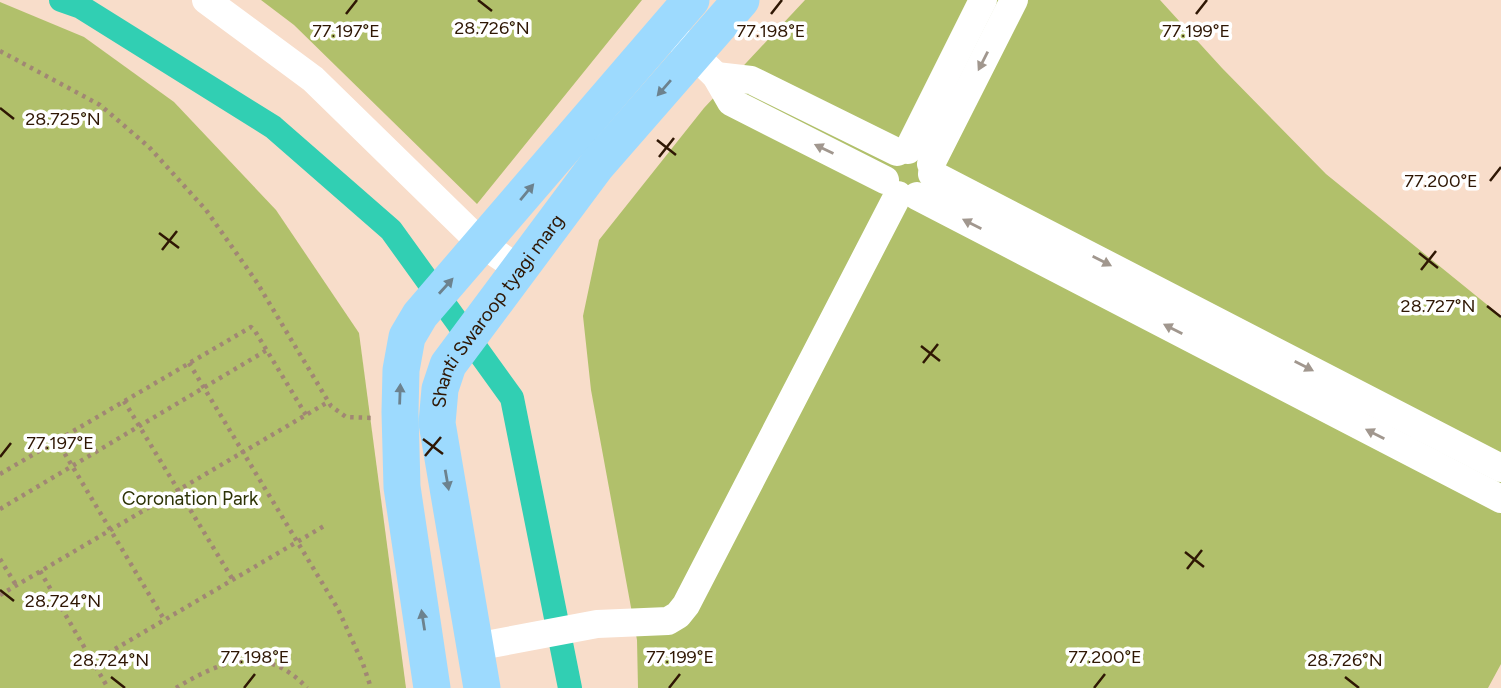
<svg xmlns="http://www.w3.org/2000/svg" width="1501" height="688" font-family="Figtree,sans-serif">
<style>
.green{fill:#b1c06b}
.lines{fill:none;stroke-linecap:round;stroke-linejoin:round}
.canal{stroke:#31cfb3;stroke-width:24}
.path{stroke:#a18774;stroke-width:4.5;stroke-dasharray:3.5 5;stroke-linecap:butt}
.minor{stroke:#fff;stroke-width:28}
.major{stroke:#9ddafe;stroke-width:37}
.oneway{fill:#a1978e}
.oneway2{fill:#6c828e}
.ticks{fill:none;stroke:#2f1704;stroke-width:2.5}
.labels{text-anchor:middle;dominant-baseline:central;stroke-width:7;stroke-linejoin:round;paint-order:stroke}
.street-label{font-size:19px;fill:#2f1704;stroke:#fff}
.park-label{font-size:19px;fill:#2d3306;stroke:#fff}
.ticks-label{font-size:18px;text-anchor:middle;fill:#2f1704;stroke:#fff;stroke-width:7;stroke-linejoin:round;paint-order:stroke}
</style>
<rect width="100%" height="100%" fill="#f8ddca"/>
<g class="green">
<polygon points="261,0 642,0 477,204 294,25"/>
<polygon points="805,0 1160,0 1222,68 1326,174 1501,316 1501,664 1488,688 638,688 637,640 591,390 583,316 599,240 704,108"/>
<polygon points="0,2 84,37 174,102 276,210 359,333 406,688 0,688"/>
</g>
<g class="lines">
<polyline class="canal" points="61,0 81,7 273,127 391,230 512,398 570,688"/>
<g class="path">
<polyline points="0,51 100,105 149,147 206,210 256,281 331,406 346,417 373,418"/>
<polyline points="189,363 338,609 363,664 371,688"/>
<polyline points="124,401 233,580"/>
<polyline points="56,439 165,621"/>
<polyline points="0,474 251,327 255,331 306,415"/>
<polyline points="0,509 267,350"/>
<polyline points="0,559 16,585"/>
<polyline points="40,571 108,688"/>
<polyline points="0,595 328,402"/>
<polyline points="93,662 324,526"/>
<path d="M 176,688 C 220,661 266,643 307,688"/>
</g>
<g class="minor">
<polyline points="206,0 313,79 482,244 519,269"/>
<polyline points="679,40 716,76 731,102 885,180"/>
<polyline points="716,76 751,80 897,152"/>
<polyline points="908,150 983,0"/>
<polyline points="931,164 1014,0"/>
<polyline points="932,174 1501,468"/>
<polyline points="917,196 1501,499"/>
<polyline points="475,647 597,624 668,621 678,615 686,605 898,195"/>
</g>
<g class="major">
<polyline points="432,688 402,487 400,412 401,370 407,337 420,315 691,0"/>
<path id="s1" d="M 482,688 L 437,423 L 440,389 L 448,365 L 597,165 L 741,0"/>
</g>
</g>
<defs><path id="oneway-solid" d="M-6-.8H1V-3.2L6.5 0L1 3.2V.8H-6Z" transform="scale(1.75)"/></defs>
<g class="oneway">
<use href="#oneway-solid" transform="translate(983 61) rotate(117)"/>
<use href="#oneway-solid" transform="translate(824 149) rotate(-154)"/>
<use href="#oneway-solid" transform="translate(972 224) rotate(-153)"/>
<use href="#oneway-solid" transform="translate(1102 261) rotate(27)"/>
<use href="#oneway-solid" transform="translate(1173 329) rotate(-153)"/>
<use href="#oneway-solid" transform="translate(1304 366) rotate(27)"/>
<use href="#oneway-solid" transform="translate(1375 434) rotate(-153)"/>
</g>
<g class="oneway2">
<use href="#oneway-solid" transform="translate(664 88) rotate(131)"/>
<use href="#oneway-solid" transform="translate(527 192) rotate(-50)"/>
<use href="#oneway-solid" transform="translate(446 286) rotate(-48)"/>
<use href="#oneway-solid" transform="translate(400 394) rotate(-88)"/>
<use href="#oneway-solid" transform="translate(447 480) rotate(80)"/>
<use href="#oneway-solid" transform="translate(423 620) rotate(-99)"/>
</g>
<path class="ticks" d="M 478,0 L 492,11M 346,14 L 357,0M 771,14 L 782,0M 1196,14 L 1207,0M 0,108 L 14,119M 657,140 L 676,155M 659,157 L 674,138M 1490,181 L 1501,167M 159,233 L 179,248M 162,250 L 177,231M 1419,253 L 1438,268M 1421,270 L 1436,251M 1487,306 L 1501,317M 921,346 L 940,361M 923,363 L 938,344M 423,439 L 443,454M 425,456 L 441,437M 0,457 L 11,443M 1185,552 L 1204,567M 1187,569 L 1202,550M 0,590 L 14,601M 111,677 L 125,688M 1345,677 L 1359,688M 244,688 L 255,674M 669,688 L 680,674M 1094,688 L 1105,674"/>
<g class="labels">
<g class="street-label">
<text stroke="none"><textPath href="#s1" startOffset="399">Shanti Swaroop tyagi marg</textPath></text>
</g>
<g class="park-label">
<text x="190" y="498">Coronation Park</text>
</g>
</g>
<g class="ticks-label">
<text x="492" y="34">28.726°N</text>
<text x="771" y="37">77.198°E</text>
<text x="1196" y="37">77.199°E</text>
<text x="346" y="37">77.197°E</text>
<text x="63" y="125">28.725°N</text>
<text x="1441" y="187">77.200°E</text>
<text x="1438" y="312">28.727°N</text>
<text x="60" y="449">77.197°E</text>
<text x="63" y="607">28.724°N</text>
<text x="255" y="663">77.198°E</text>
<text x="680" y="663">77.199°E</text>
<text x="1105" y="663">77.200°E</text>
<text x="111" y="666">28.724°N</text>
<text x="1345" y="666">28.726°N</text>
</g>
</svg>
